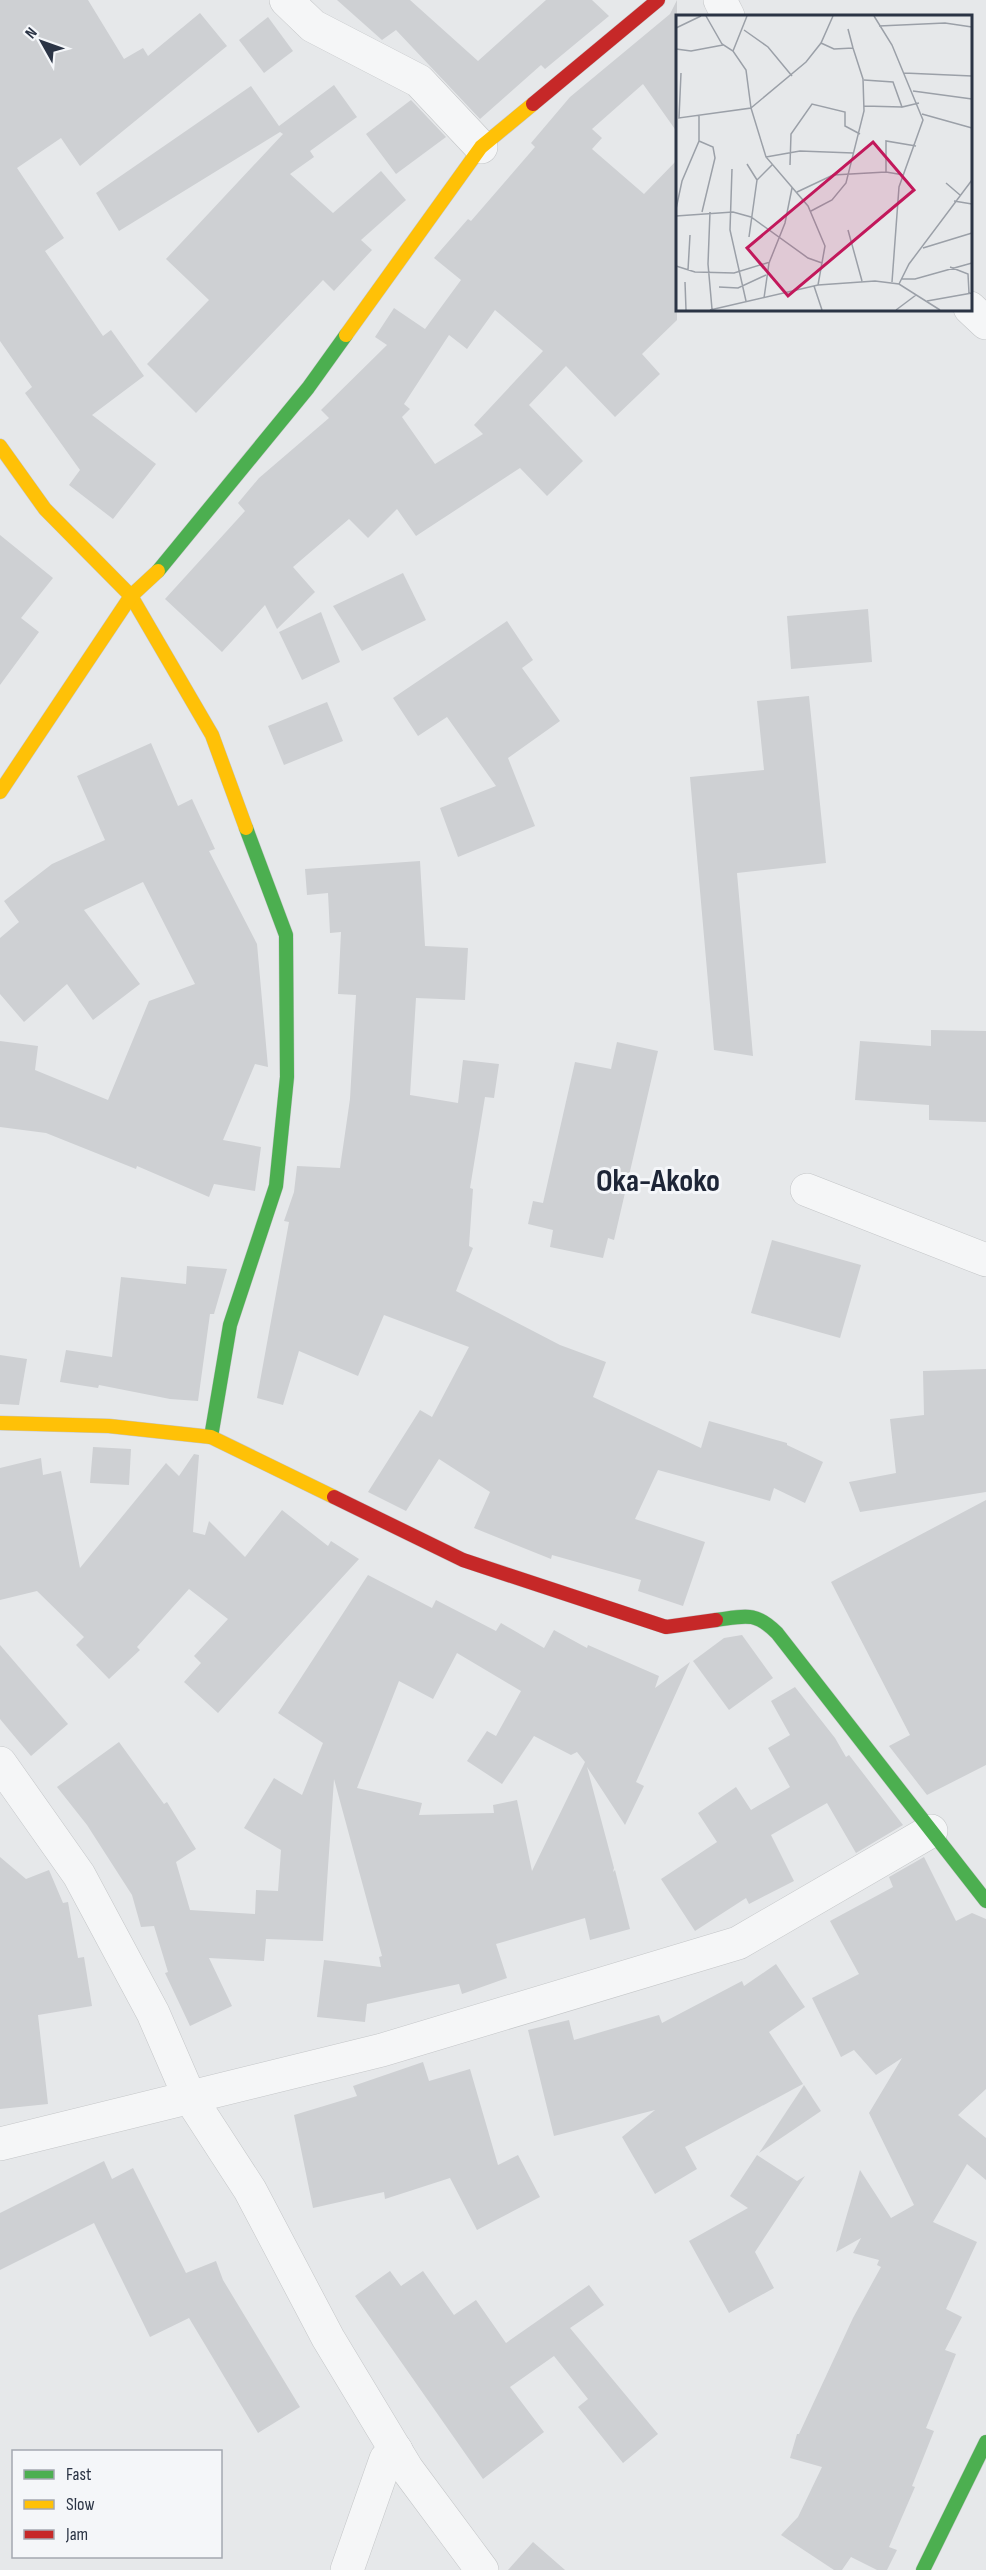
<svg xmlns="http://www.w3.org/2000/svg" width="986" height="2570" font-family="'Sofia Sans Condensed',sans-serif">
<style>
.building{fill:#ced0d3;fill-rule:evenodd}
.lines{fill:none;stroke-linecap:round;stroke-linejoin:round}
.street-casing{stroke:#c4c6c8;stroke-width:34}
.fast-casing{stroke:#c4c6c8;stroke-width:15}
.slow-casing{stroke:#c4c6c8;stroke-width:15}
.jam-casing{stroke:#c4c6c8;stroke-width:15}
.street{stroke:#f5f6f7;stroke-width:33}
.fast{stroke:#4caf50;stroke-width:14}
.slow{stroke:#ffc107;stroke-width:14}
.jam{stroke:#c62828;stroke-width:14}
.labels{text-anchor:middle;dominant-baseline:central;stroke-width:6;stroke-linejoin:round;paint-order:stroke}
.town-label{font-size:32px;font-weight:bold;fill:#1d2536;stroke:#f4f6f9}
.inset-road{fill:none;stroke:#9ba0a8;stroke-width:1.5}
.view{fill:#c2185b;fill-opacity:0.15;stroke:#c2185b;stroke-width:3}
.inset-edge{fill:none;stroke:#2b3445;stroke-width:3}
</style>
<rect width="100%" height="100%" fill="#e6e8ea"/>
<g class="building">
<polygon points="0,0 88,0 124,59 143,48 148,56 200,13 227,46 80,166 61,138 17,168 64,238 45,251 103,336 111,330 144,376 92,415 156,464 113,519 69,485 80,470 25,393 32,387 0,341"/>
<polygon points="337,0 410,0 478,61 546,0 592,0 609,16 545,69 541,65 480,119 396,30 382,40"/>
<path d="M 677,0 L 677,132 L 643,84 L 592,129 L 602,138 L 592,149 L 644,194 L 677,160 L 677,320 L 642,354 L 660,374 L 615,417 L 566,366 L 529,405 L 583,461 L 547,496 L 520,468 L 416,536 L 397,509 L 368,538 L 349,519 L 293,567 L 315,592 L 277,629 L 265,605 L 222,652 L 165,599 L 245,511 L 238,503 L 259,478 L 329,418 L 321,410 L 387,345 L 375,337 L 394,308 L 425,329 L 461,280 L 434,258 L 468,219 L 471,221 L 535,147 L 531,143 L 570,97 L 670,14 ZM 495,310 L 543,351 L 474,425 L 483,434 L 435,464 L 402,417 L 410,409 L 404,404 L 449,335 L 467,349 Z"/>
<polygon points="268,17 293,51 264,73 239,40"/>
<polygon points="334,85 357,117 310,151 314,157 290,174 333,213 381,171 406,200 361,240 372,250 334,291 323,280 196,413 147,364 209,300 166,259 283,134 280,132 119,231 96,193 251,86 279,126"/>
<polygon points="411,100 446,137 396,174 366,134"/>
<polygon points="0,535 53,578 21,618 39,632 0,685"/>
<polygon points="403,573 426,620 362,651 333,606"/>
<polygon points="868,609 872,662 791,669 787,616"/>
<polygon points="321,612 340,662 302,680 279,632"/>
<polygon points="507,621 533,660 522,668 560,721 508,758 535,826 458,857 440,808 496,786 447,717 418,736 393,698"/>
<polygon points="809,696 826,863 737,873 753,1056 714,1050 690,777 764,770 757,701"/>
<polygon points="327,702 343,741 284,765 268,726"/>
<polygon points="151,743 178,806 192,799 215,849 209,851 257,944 268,1067 255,1064 223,1140 261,1147 255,1191 214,1184 209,1197 137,1166 136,1169 46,1133 0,1127 0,1041 38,1046 35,1070 108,1100 149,1001 195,984 143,882 84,910 140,984 93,1020 67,984 24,1022 0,994 0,938 19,922 4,901 52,864 105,840 77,776"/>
<polygon points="420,861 425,946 468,948 465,1000 416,998 410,1095 458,1103 463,1060 499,1064 494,1098 485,1097 470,1188 473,1189 469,1246 473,1248 456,1291 560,1345 606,1362 593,1397 701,1448 709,1421 787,1443 787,1445 823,1462 805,1503 774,1488 770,1501 658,1470 635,1519 705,1542 683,1606 638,1591 641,1580 552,1555 551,1559 474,1528 490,1492 439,1459 406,1511 368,1492 420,1410 432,1417 469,1347 384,1315 358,1376 299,1351 283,1405 257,1398 289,1222 284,1221 294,1192 297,1166 340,1168 350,1099 356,995 338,994 341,932 330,933 328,893 307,895 305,869"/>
<polygon points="931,1030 986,1031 986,1122 929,1120 929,1105 855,1100 860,1041 931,1046"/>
<polygon points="617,1042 658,1051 614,1240 608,1238 603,1258 550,1247 553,1230 528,1224 533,1201 543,1203 575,1062 611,1069"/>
<polygon points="772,1240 861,1265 840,1338 751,1313"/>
<polygon points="187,1266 227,1269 214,1314 210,1314 198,1401 170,1399 99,1385 98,1388 60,1382 66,1350 112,1357 121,1277 186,1284"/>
<polygon points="0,1355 27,1359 19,1405 0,1404"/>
<polygon points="986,1369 986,1492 860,1512 849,1482 896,1473 890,1419 924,1415 923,1371"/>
<polygon points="93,1447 131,1449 129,1485 90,1483"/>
<polygon points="194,1454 199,1455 193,1532 205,1535 209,1521 245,1557 282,1510 328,1546 331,1541 359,1559 218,1713 184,1682 201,1663 194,1656 228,1619 189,1589 137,1647 140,1650 109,1679 76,1645 84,1637 37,1591 0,1600 0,1468 41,1458 43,1475 61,1471 80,1568 166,1463 179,1476"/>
<polygon points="986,1500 986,1765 927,1795 889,1746 910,1735 831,1582"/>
<path d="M 368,1575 L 432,1608 L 436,1600 L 496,1631 L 501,1623 L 544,1648 L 554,1630 L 587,1648 L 588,1645 L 659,1676 L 655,1688 L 690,1662 L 636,1782 L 644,1786 L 625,1825 L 587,1767 L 614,1868 L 613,1872 L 615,1870 L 630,1929 L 590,1940 L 585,1918 L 496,1944 L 507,1978 L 462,1994 L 459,1984 L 367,2004 L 365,2022 L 317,2017 L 324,1960 L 381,1967 L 379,1957 L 382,1956 L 334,1779 L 323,1941 L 266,1939 L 264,1961 L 209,1958 L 232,2006 L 190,2026 L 165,1973 L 168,1972 L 154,1926 L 141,1927 L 132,1895 L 87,1825 L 57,1787 L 119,1742 L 164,1804 L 167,1802 L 196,1849 L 176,1862 L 190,1910 L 255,1914 L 256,1890 L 278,1891 L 281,1850 L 244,1828 L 274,1778 L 302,1795 L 323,1743 L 278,1713 ZM 457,1653 L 521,1691 L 496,1736 L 487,1731 L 467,1761 L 502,1784 L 534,1736 L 571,1755 L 577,1752 L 585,1762 L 532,1871 L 517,1800 L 493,1805 L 494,1813 L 419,1815 L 422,1803 L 357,1788 L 399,1681 L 433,1699 Z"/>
<polygon points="742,1635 773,1678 729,1710 693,1661 724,1638"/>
<polygon points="0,1645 68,1724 31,1756 0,1719"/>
<polygon points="795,1687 835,1738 846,1757 849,1755 903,1825 856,1853 827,1803 771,1835 794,1881 749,1904 746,1898 695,1931 661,1879 717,1842 698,1813 736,1787 751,1810 790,1787 768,1748 790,1735 771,1701"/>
<polygon points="0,1857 26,1879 49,1870 63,1903 68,1902 78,1958 84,1957 92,2006 38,2015 48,2104 0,2109"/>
<polygon points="924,1857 956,1921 972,1913 986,1919 986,2089 958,2115 986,2138 986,2180 967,2164 933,2222 977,2242 946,2309 962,2317 945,2350 956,2354 926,2428 934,2431 912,2486 915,2487 889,2547 897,2550 887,2570 877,2570 851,2557 842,2570 834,2570 781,2535 798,2517 822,2467 790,2458 797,2434 799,2434 853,2318 881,2267 877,2265 879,2260 853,2253 861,2238 836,2252 860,2170 891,2218 914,2205 869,2113 902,2058 876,2075 854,2050 841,2057 812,1998 859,1974 830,1921 893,1887 889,1877"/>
<polygon points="776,1964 805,2007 769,2032 803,2084 685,2147 697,2169 655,2194 622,2137 655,2110 554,2136 528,2030 569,2020 574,2040 659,2015 662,2023 742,1981 744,1986"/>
<polygon points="423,2062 429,2081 470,2069 498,2165 518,2155 540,2197 477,2230 450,2178 385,2199 384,2192 313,2208 294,2115 357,2096 353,2086"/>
<polygon points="804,2085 821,2111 759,2153"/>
<polygon points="757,2155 797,2181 805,2176 755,2252 774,2288 729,2313 689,2241 748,2208 730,2196"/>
<polygon points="104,2161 112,2179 133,2168 186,2273 216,2261 223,2280 300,2407 258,2433 189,2318 150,2337 94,2223 0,2270 0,2213"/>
<polygon points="390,2271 401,2286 423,2271 454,2315 476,2300 506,2343 589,2285 604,2305 570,2328 658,2434 623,2463 578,2407 588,2399 554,2356 510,2387 544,2432 483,2479 355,2296"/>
<polygon points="533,2542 565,2570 508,2570"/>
</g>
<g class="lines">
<defs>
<g id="street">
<polyline points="286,0 313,26 419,81 481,147"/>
<polyline points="720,0 728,16"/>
<polyline points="970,308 986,323"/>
<polyline points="807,1190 986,1260"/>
<polyline points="0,1763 79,1875 153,2013 189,2096 250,2190 328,2338 407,2469 482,2570"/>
<polyline points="0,2144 382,2050 738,1943 931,1831"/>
<polyline points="347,2570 386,2459 396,2450"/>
</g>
<g id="fast">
<polyline points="158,571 308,388 346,335"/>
<polyline points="211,1437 230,1325 276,1186 287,1077 286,935 246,828"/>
<path d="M 716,1620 C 745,1616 755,1611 777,1633 L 986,1901"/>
<polyline points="923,2570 986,2442"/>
</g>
<g id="slow">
<polyline points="346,335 481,147 533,104"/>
<polyline points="0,446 45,509 131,596 212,735 246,828"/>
<polyline points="0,792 131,596 158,571"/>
<polyline points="0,1423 109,1426 211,1437 334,1497"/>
</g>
<g id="jam">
<polyline points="533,104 658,0"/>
<polyline points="334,1497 463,1560 666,1627 716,1620"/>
</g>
</defs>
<use href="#street" class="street-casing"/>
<use href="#fast" class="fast-casing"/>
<use href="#slow" class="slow-casing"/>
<use href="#jam" class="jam-casing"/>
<use href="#street" class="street"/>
<use href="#fast" class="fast"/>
<use href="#slow" class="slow"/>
<use href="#jam" class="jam"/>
</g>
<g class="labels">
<g class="town-label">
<text x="658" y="1181">Oka-Akoko</text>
</g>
</g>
<g transform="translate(676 15)">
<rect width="296" height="296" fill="#e6e8ea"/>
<path class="inset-road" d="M 198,1 L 216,30 L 247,105 L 223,172 L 216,267M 203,11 L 269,8 L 296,12M 0,13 L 25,1M 172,14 L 177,33M 68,15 L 92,32 L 116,61M 0,34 L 15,36 L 47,30M 57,36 L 71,1M 5,58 L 3,103 L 75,93 L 70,55 L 57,36 L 46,29 L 30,1M 228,58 L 296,61M 188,65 L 217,67 L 226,92 L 243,88M 237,76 L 296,84M 188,91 L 226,92M 246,99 L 296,113M 23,126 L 37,132 L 39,143 L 26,197M 90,142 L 124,136 L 177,138M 71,149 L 81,165M 114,150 L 115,119 L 136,89 L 169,97 L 169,111 L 184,119M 56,154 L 54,215 L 70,286M 210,157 L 210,126 L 240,131M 270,168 L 284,180M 121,177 L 157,160 L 210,157 L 228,160M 278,186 L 296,189M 0,194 L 6,166 L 23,126 L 23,101M 135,196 L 156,185 L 170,168 L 188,96 L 187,64 L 177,33 L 158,34 L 145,28M 34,197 L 32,249 L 36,294M 0,201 L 57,197 L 75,202 L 132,243 L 146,248M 172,215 L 186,266M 73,222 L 81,165 L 96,150M 247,233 L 296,218M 0,251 L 19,257 L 58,258 L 94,247M 274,252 L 292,259 L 293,278M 12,255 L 14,220M 225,264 L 239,264 L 296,248M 9,267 L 10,295M 223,269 L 233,249 L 296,165M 142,270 L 149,231 L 132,191 L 90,142 L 75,93 L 130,47 L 145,28 L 157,1M 138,271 L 146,295M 43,272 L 62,273 L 90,260M 88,283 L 93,248 L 109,208 L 116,173M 251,286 L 296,278M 34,295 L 142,270 L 199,266 L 223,269 L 264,295M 220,295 L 240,280"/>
<path class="view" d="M 197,127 L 238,175 L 112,281 L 71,233 Z"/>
<rect width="296" height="296" class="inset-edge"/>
</g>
<rect x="12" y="2450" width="210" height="108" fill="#f4f6f9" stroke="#a4a8b1" stroke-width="1.5"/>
<rect x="24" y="2470" width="30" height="9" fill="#4caf50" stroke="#a4a8b1" stroke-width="1.5"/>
<text x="66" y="2480" font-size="18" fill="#2b3445">Fast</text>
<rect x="24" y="2500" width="30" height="9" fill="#ffc107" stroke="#a4a8b1" stroke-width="1.5"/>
<text x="66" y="2510" font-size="18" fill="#2b3445">Slow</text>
<rect x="24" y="2530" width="30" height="9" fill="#c62828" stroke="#a4a8b1" stroke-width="1.5"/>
<text x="66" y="2540" font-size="18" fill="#2b3445">Jam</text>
<g transform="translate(42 42) rotate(310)" stroke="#f4f6f9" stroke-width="4.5" paint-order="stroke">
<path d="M0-4.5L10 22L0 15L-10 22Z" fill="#2b3445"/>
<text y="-9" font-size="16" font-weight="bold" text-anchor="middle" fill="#2b3445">N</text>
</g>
</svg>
